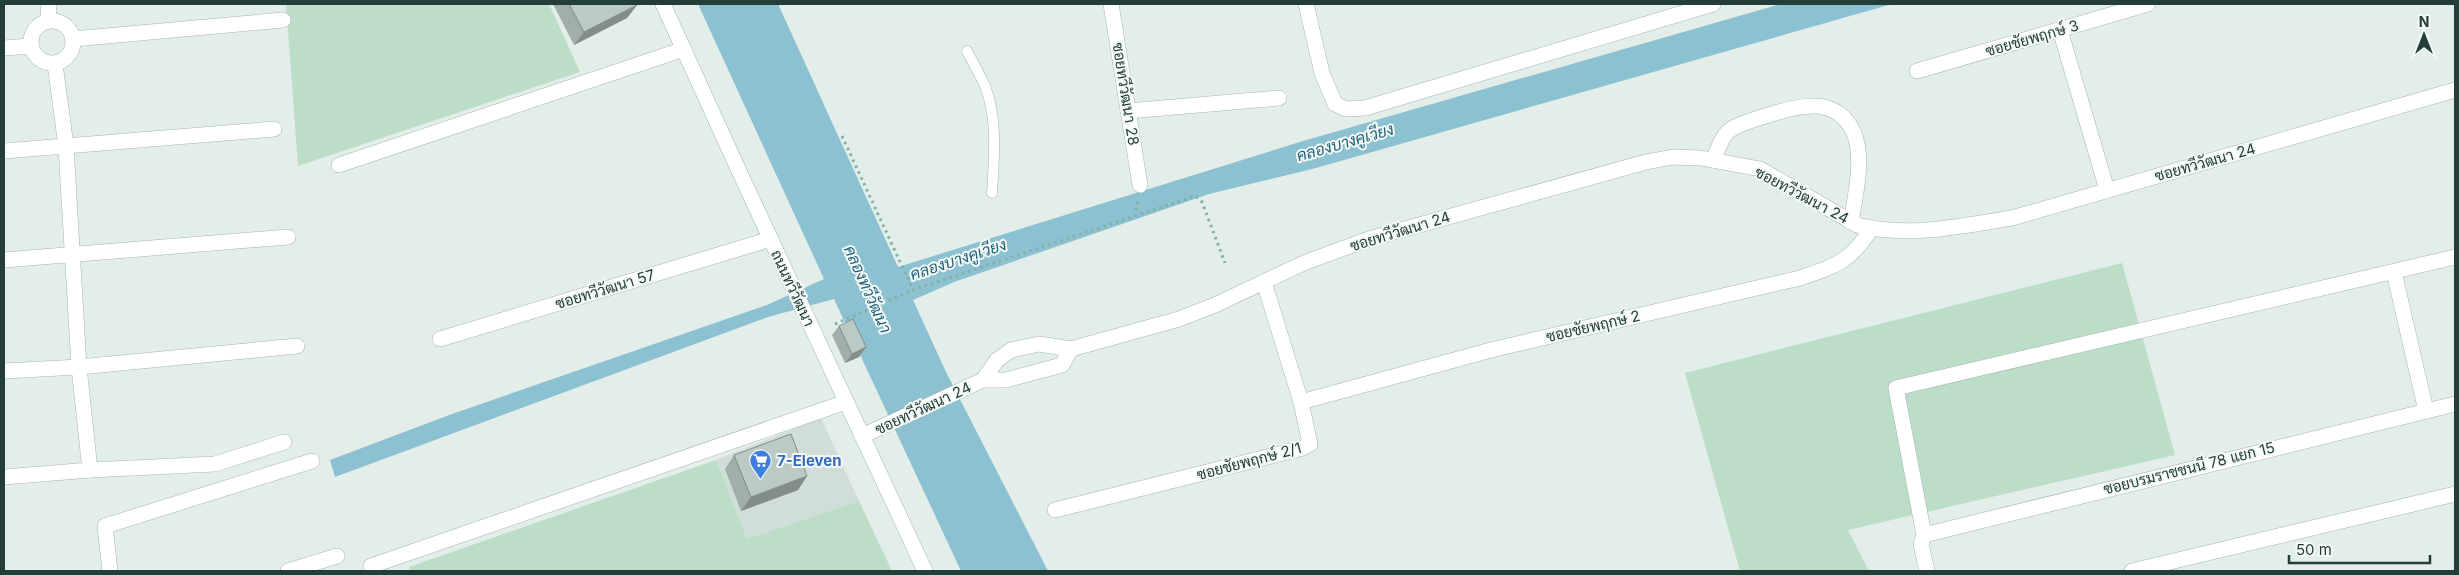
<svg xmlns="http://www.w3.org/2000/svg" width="2459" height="575" font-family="Inter,Sarabun,sans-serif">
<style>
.built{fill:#d1ddd8}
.green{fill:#bcdec8}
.water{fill:#8bc1d1}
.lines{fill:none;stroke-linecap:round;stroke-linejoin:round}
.service-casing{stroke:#a6b5b1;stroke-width:11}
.minor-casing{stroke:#a6b5b1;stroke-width:16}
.secondary-casing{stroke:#a1b8b2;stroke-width:16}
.path{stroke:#84b0a6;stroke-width:3;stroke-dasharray:2.5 4;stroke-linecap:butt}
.service{stroke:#fff;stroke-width:10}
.minor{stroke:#fff;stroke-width:15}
.secondary{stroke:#fff;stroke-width:15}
.wall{fill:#a1aea9}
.shaded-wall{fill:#838d8a}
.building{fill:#bbcac5;stroke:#838d8a}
.labels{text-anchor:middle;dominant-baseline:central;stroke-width:4;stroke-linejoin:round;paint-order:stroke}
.street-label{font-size:15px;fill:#233e39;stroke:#f4f9f7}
.shop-label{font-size:15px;font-weight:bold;fill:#366cbe;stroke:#f4f9f7;text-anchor:start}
.water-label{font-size:16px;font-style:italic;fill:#1d637a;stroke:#f4f9f7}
</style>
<rect width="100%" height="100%" fill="#e3ede9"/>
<polygon class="built" points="821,418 859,501 747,539 716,460"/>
<g class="green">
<polygon points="286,4 549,4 580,72 298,166"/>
<polygon points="2122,263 2175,455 1848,530 1869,571 1740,571 1685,373"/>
<polygon points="716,460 747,539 859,501 892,571 410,571 409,567"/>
</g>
<polygon class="water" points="698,4 778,4 898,267 1303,141 1781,4 1892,4 1316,168 1209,194 954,282 913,300 946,372 1048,571 961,571 834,299 768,317 335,477 330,460 452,414 767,305 824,279"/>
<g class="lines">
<defs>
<path id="service" d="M 967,51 C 973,63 980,74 985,86 C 998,119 994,158 992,193"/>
<g id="minor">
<polyline points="1111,4 1140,185"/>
<polyline points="1306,4 1322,73 1335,104 1346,109 1365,108 1713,4"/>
<polyline points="48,21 49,4"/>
<circle cx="52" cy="42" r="21"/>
<polyline points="2060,30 2107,190"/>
<polyline points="73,39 283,20"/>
<polyline points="4,48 30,46"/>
<polyline points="55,64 66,146 79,367 90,470"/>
<polyline points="1917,71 2148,4"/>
<polyline points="1128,111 1279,98"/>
<polyline points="4,151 274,129"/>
<path d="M 1713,160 C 1717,152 1722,135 1730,130 C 1740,123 1754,120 1765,116 C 1796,107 1834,93 1853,131 C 1865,156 1855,197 1851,222"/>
<polyline points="339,165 684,49"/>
<polyline points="4,260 288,237"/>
<polyline points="2394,272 2426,411"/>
<polyline points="440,339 771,239"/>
<polyline points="4,371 79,367 297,346"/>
<path d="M 983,380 L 997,360 L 1011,350 L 1039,344 L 1071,349 L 1179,319 L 1215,305 L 1306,262 L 1369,239 L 1646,162 L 1673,157 L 1701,158 L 1760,169 L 1857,225 C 1908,238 1961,226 2012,218 L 2455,90"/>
<path d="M 1301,402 L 1491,350 L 1800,278 C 1836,266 1850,262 1871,229"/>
<polyline points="862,436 983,380 1006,380 1062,365 1071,349"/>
<polyline points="4,477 90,470 215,464 284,442"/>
<polyline points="1055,510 1303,448 1310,444 1301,402 1264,282"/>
<polyline points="1924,535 2455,404"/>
<polyline points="371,566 846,402"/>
<polyline points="110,571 105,526 312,461"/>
<polyline points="288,571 337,556"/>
<polyline points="1927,571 1921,544 1924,535 1896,388 2455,257"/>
<polyline points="2132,571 2455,494"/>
</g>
<polyline id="secondary" points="663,4 739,171 925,571"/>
</defs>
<use href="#service" class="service-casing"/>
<use href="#minor" class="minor-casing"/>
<use href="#secondary" class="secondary-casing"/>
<g class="path">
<polyline points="842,136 913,290"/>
<polyline points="1135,217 1138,200"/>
<polyline points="835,324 913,290 1195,196 1202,202 1225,263"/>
</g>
<use href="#service" class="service"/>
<use href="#minor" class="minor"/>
<use href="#secondary" class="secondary"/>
</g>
<g class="wall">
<polygon points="553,4 636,4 637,5 627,18 574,45"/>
<polygon points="839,326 866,347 859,357 845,363 832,335"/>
<polygon points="734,455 807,476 798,490 741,511 725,469"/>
</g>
<g class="shaded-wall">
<polygon points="637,5 627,18 574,45 584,32"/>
<polygon points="866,347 859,357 845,363 852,354"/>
<polygon points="807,476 798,490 741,511 751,497"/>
</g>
<g class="building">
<polygon points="569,4 636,4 637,5 584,32"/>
<polygon points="853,319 866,347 852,354 839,326"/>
<polygon points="791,434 807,476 751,497 734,455"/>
</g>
<defs>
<symbol id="supermarket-pin" viewBox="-11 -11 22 30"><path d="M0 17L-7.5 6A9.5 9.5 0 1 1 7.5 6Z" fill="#3f7fe0" stroke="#f4f9f7"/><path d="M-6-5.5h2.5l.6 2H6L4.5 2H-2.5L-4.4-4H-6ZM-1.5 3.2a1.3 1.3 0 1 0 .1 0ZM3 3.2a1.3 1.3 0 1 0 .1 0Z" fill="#fff"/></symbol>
</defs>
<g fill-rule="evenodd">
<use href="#supermarket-pin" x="748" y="448" width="25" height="34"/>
</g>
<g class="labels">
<g class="street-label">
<text transform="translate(2032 38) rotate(-16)">ซอยชัยพฤกษ์ 3</text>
<text transform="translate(1126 94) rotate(81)">ซอยทวีวัฒนา 28</text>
<text transform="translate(2205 162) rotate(-16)">ซอยทวีวัฒนา 24</text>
<text transform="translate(1802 195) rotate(28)">ซอยทวีวัฒนา 24</text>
<text transform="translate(1400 231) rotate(-17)">ซอยทวีวัฒนา 24</text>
<text transform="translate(793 288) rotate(65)">ถนนทวีวัฒนา</text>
<text transform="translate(605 289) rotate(-17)">ซอยทวีวัฒนา 57</text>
<text transform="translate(1593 326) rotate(-13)">ซอยชัยพฤกษ์ 2</text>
<text transform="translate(923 408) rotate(-25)">ซอยทวีวัฒนา 24</text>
<text transform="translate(1249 461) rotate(-15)">ซอยชัยพฤกษ์ 2/1</text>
<text transform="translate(2189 468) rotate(-14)">ซอยบรมราชชนนี 78 แยก 15</text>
</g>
<g class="shop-label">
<text x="777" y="460">7-Eleven</text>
</g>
<g class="water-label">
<text transform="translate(1345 142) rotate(-16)">คลองบางคูเวียง</text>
<text transform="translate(958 259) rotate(-18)">คลองบางคูเวียง</text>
<text transform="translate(868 289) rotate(66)">คลองทวีวัฒนา</text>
</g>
</g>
<rect width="2459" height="575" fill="none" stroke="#233e39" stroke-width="10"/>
<g transform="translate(2424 35)" stroke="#f4f9f7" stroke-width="4" paint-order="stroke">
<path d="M0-4L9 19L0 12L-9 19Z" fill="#233e39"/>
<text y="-8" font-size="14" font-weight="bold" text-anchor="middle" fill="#233e39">N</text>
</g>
<path d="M2289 555v8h141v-8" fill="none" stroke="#233e39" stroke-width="2.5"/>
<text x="2296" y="555" font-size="15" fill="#233e39" stroke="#f4f9f7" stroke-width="4" paint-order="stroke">50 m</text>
</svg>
